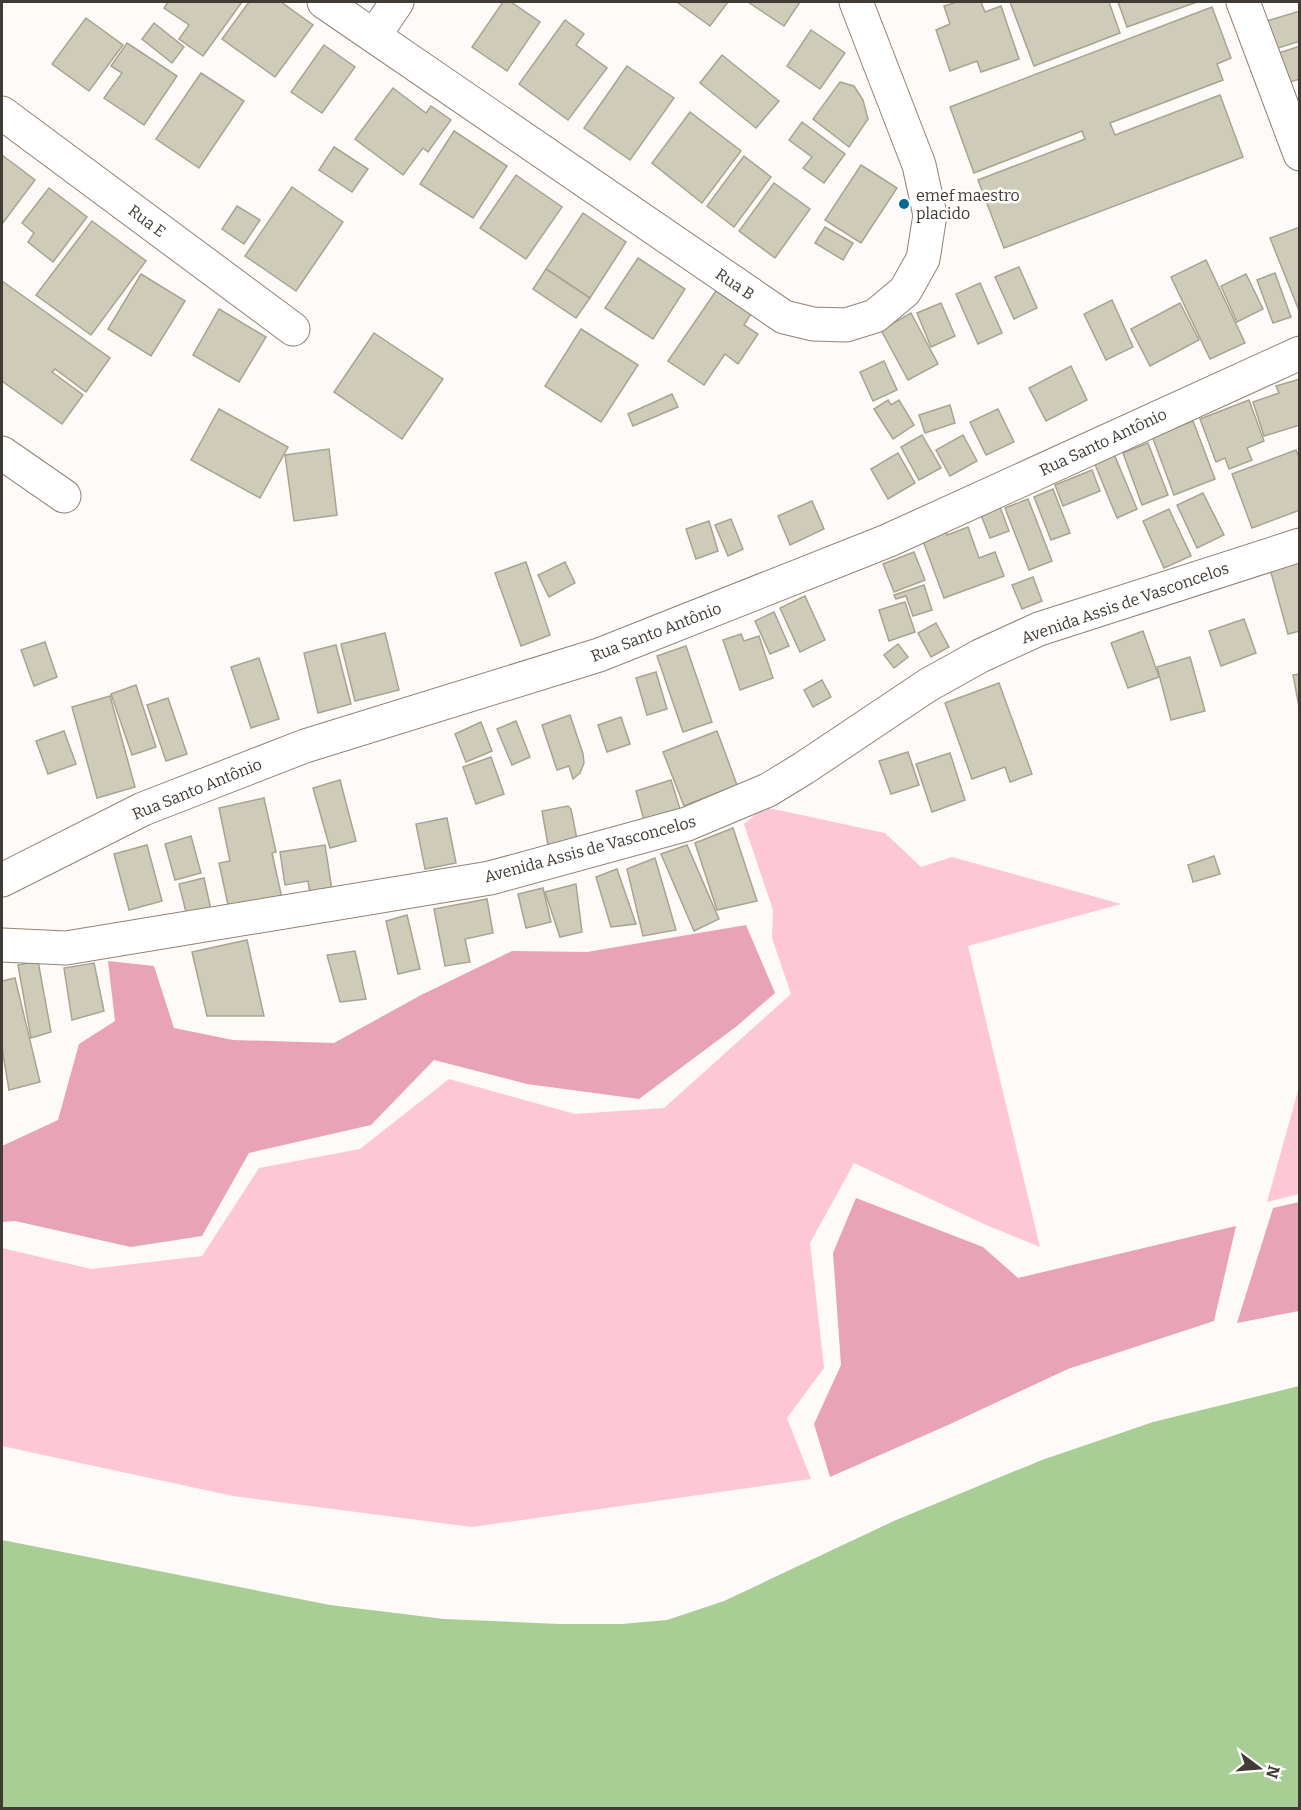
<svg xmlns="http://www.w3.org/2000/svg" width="1301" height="1810" font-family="Bitter,serif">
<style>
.green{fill:#fec7d5}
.forest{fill:#e8a3b6}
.water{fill:#a8cd95}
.building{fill:#ceccb8;stroke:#a7a591;stroke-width:1.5}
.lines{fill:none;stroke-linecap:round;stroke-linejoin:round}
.street-casing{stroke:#918375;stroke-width:35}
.street{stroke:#fff;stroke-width:33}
.poi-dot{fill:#006b98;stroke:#fff;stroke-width:2}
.labels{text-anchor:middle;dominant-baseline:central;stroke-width:5;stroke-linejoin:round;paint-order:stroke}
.poi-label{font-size:16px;fill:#413b35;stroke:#fff;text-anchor:start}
.street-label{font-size:16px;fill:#413b35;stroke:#fff}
</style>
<rect width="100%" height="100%" fill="#fdfaf7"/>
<g class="green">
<polygon points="764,807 885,833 921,867 952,857 1121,904 968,946 1040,1247 984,1224 854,1163 810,1243 824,1368 787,1418 811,1479 472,1527 233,1496 2,1446 2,1248 91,1269 202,1256 259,1168 360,1149 449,1079 575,1114 664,1108 791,994 772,938 773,910 744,824"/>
<polygon points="1299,1087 1299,1194 1267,1202"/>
</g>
<g class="forest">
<polygon points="746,925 775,993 737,1026 639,1099 527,1084 434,1060 371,1125 249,1153 202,1236 131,1247 15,1221 2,1222 2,1146 58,1120 79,1044 115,1021 108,961 154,966 174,1028 233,1040 334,1043 421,995 512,951 587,952"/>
<polygon points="856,1198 983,1247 1018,1278 1236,1226 1214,1321 1068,1369 948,1425 830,1477 814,1424 841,1365 833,1253"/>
<polygon points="1299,1202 1299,1311 1237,1323 1273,1208"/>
</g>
<polygon class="water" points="1299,1386 1299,1808 2,1808 2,1540 330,1605 444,1619 559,1624 622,1624 667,1620 724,1601 896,1520 1042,1460 1153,1422"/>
<g class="building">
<polygon points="168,2 242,2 203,56 179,39 189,25 164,8"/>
<polygon points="249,2 281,2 313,25 275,77 222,39"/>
<polygon points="503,2 511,2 540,22 507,71 472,47"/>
<polygon points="677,2 728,2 710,26"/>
<polygon points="748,2 800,2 784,26"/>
<polygon points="957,2 981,2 985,12 1001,6 1019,59 981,72 977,61 950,71 936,30 950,24 944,6"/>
<polygon points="1010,2 1109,2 1120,33 1034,66"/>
<polygon points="1118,2 1197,2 1127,27"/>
<polygon points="1212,7 1231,58 1217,64 1223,80 1110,123 1115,135 1220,95 1243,157 1004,248 978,180 1085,139 1082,131 974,173 950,107"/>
<polygon points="1300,11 1300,41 1269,51 1260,23"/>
<polygon points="86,18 123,45 89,91 52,64"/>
<polygon points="565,20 584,34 576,45 607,68 568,120 519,84"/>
<polygon points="154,23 184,47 172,63 142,39"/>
<polygon points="811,30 845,53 820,89 787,66"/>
<polygon points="127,43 177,76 144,125 104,98 122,73 111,66"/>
<polygon points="324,45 355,67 322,113 291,92"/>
<polygon points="1300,46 1300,79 1283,84 1273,55"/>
<polygon points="722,55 779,101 756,128 700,83"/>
<polygon points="627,66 674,98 630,160 584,128"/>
<polygon points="201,73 244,101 199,168 156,139"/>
<polygon points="840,82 854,86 863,100 868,119 849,147 813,119"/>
<polygon points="393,88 426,113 431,106 451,120 428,152 423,148 403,175 355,139"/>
<polygon points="690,112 741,151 702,203 652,163"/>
<polygon points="802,122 845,154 824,183 803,168 812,157 789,140"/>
<polygon points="454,131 507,166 473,218 420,184"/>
<polygon points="334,147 368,169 352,192 319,170"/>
<polygon points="2,155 35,180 2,224"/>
<polygon points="744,156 771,177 734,227 707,206"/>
<polygon points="861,165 897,188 861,243 825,220"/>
<polygon points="516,175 562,207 526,259 480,228"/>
<polygon points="774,183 810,209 775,258 739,231"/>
<polygon points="292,187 343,222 296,291 245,256"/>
<polygon points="49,188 87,217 53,262 28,242 34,233 22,223"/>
<polygon points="237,206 260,220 244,244 222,229"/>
<polygon points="583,213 626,242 590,298 546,269"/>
<polygon points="92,221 146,261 91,335 36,295"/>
<polygon points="825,227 853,243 843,260 815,243"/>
<polygon points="1300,227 1300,313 1270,238"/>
<polygon points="638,258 685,289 653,339 605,308"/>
<polygon points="1206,260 1245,343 1210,359 1171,277"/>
<polygon points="1019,267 1037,308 1014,319 995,277"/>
<polygon points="546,269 590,298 576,318 533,289"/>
<polygon points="1275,273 1291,317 1273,323 1257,280"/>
<polygon points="141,274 185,301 151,356 108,329"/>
<polygon points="1246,274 1263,309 1237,322 1221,286"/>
<polygon points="2,281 110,358 86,392 55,369 52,372 83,395 62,424 2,381"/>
<polygon points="980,283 1002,333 978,344 956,294"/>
<polygon points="716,291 751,314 744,325 758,334 738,364 725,354 704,385 668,361"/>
<polygon points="1112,300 1133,347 1106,360 1084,314"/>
<polygon points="941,303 955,336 931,347 917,313"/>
<polygon points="1180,303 1199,340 1150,366 1131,329"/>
<polygon points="219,309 266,337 239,382 193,355"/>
<polygon points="911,313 938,364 908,380 881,330"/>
<polygon points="581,329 638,365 601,422 545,386"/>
<polygon points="374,333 443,379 402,439 334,392"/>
<polygon points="884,361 897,390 873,401 860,372"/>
<polygon points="1071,366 1087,400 1046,421 1029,388"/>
<polygon points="1300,379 1300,425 1264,436 1253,402 1279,393 1276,386"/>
<polygon points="672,394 678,407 633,426 628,414"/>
<polygon points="888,400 891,405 899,400 914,425 893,439 874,409"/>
<polygon points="1249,400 1264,441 1247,448 1252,460 1229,469 1225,458 1216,462 1200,419"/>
<polygon points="950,405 955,423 925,433 919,415"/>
<polygon points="219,409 288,447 260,498 191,460"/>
<polygon points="998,409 1014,442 986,455 970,422"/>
<polygon points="1193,421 1215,479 1174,495 1152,436"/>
<polygon points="922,435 941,468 919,480 901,447"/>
<polygon points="963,435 977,461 950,476 936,450"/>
<polygon points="1148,443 1168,495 1142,505 1123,453"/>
<polygon points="329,449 337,515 294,521 285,455"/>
<polygon points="1296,450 1300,460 1300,510 1252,528 1232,474"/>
<polygon points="898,453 915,483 888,499 871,469"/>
<polygon points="1114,454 1137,509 1117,518 1094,462"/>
<polygon points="1092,470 1100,491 1063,506 1055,485"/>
<polygon points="1053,489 1070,533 1051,540 1034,497"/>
<polygon points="1203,493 1224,535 1197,548 1177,505"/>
<polygon points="1028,499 1052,561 1029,570 1005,508"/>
<polygon points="812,501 824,529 790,545 778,516"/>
<polygon points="1000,507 1009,531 990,538 981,515"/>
<polygon points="1169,509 1191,556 1164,568 1143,521"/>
<polygon points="731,519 743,549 728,556 715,525"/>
<polygon points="709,521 718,551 696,559 686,529"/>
<polygon points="943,524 947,535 968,527 979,558 995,552 1004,576 944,598 920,533"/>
<polygon points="914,552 925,580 894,592 883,564"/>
<polygon points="1300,560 1300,631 1288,634 1270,569"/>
<polygon points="526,562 550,635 521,646 495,573"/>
<polygon points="565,562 575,583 549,597 538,575"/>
<polygon points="1033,577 1042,601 1022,609 1012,585"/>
<polygon points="924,585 932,610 913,616 906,596 896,599 894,595"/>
<polygon points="805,596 825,640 800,652 780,608"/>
<polygon points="905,602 915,632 889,641 879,610"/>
<polygon points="774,612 789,646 770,654 755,621"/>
<polygon points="1244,619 1256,653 1221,666 1209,631"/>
<polygon points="936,623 949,647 931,657 918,633"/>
<polygon points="1143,631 1159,677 1128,688 1111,643"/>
<polygon points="385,633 399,690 355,701 341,644"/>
<polygon points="741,634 744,641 759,636 773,678 740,690 723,640"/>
<polygon points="45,642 57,677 34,686 21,650"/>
<polygon points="898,644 908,657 894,668 884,655"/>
<polygon points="336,645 351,704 318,713 304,653"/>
<polygon points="686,646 712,722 683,732 657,656"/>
<polygon points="1190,657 1205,711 1171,720 1157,667"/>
<polygon points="259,658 279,719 251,728 231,667"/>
<polygon points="656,672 667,709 647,715 636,678"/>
<polygon points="1300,674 1300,712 1293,675"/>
<polygon points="822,680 831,697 813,707 804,690"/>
<polygon points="999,683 1032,774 1010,782 1005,767 972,779 945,703"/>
<polygon points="136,685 156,747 132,755 111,694"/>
<polygon points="110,696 135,787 97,798 72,707"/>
<polygon points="168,698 187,754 166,761 147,705"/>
<polygon points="570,715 583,754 584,763 580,773 573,779 569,766 557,770 542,725"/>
<polygon points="621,717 630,744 607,752 598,725"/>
<polygon points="516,721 530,757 512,765 497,729"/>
<polygon points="481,722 492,751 466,762 455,734"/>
<polygon points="64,731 76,764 48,774 36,741"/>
<polygon points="717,731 737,785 684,806 663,752"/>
<polygon points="908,752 919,785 891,794 879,761"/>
<polygon points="950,753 965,800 932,812 916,764"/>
<polygon points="491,757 504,794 476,804 463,767"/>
<polygon points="340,780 356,841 330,848 313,788"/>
<polygon points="671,780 680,809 644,820 636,791"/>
<polygon points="264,798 276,852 272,853 283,903 230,914 219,863 230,861 219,808"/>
<polygon points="568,806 571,809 577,839 548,845 542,811"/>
<polygon points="447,818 456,863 425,869 416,824"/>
<polygon points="733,828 757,901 717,910 695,843"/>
<polygon points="191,836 201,873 175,880 165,844"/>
<polygon points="147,845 162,901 129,910 114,854"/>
<polygon points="325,845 332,890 310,894 308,881 285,885 280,852"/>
<polygon points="687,845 719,919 694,931 661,854"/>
<polygon points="1214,856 1220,874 1193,882 1188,865"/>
<polygon points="655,858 676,930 643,936 627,869"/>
<polygon points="617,869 636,924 611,927 596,877"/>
<polygon points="204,878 211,910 187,916 179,884"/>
<polygon points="576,884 582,932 560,937 545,892"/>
<polygon points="543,888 551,922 526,928 518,894"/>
<polygon points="487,899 493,933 465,939 470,962 445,966 434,909"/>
<polygon points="407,915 420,969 398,974 386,921"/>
<polygon points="247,940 264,1016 207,1016 192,952"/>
<polygon points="355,951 366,999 340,1002 327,955"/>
<polygon points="38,961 51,1032 31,1038 18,965"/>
<polygon points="94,963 104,1011 72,1020 64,968"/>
<polygon points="15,978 40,1082 9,1090 2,1048 2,981"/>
</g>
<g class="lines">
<defs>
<g id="street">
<polyline points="324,2 784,317 813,324 846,325 875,316 905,291 923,259 930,215 919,165 856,2"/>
<polyline points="1243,2 1300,154"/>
<polyline points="374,36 397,2"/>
<polyline points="2,113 293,329"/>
<polyline points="2,453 64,496"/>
<polyline points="2,880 143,809 305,746 599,655 887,541 1300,353"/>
<polyline points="2,945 66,948 490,878 687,824 768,790 804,768 928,685 980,656 1039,629 1300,545"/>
</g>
</defs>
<use href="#street" class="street-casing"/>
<use href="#street" class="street"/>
</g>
<circle class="poi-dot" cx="904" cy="204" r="6"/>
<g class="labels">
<g class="poi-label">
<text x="916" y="195">emef maestro<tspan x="916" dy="18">placido</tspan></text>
</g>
<g class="street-label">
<text transform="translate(147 221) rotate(37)">Rua E</text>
<text transform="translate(735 284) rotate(34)">Rua B</text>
<text transform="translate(1103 442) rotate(-25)">Rua Santo Antônio</text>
<text transform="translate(1125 603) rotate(-19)">Avenida Assis de Vasconcelos</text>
<text transform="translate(656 632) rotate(-21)">Rua Santo Antônio</text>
<text transform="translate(197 789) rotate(-22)">Rua Santo Antônio</text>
<text transform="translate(590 849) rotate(-15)">Avenida Assis de Vasconcelos</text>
</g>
</g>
<rect width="1301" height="1810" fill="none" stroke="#413b35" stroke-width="6"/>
<g transform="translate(1259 1768) rotate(106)" stroke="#ffffff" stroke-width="4.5" paint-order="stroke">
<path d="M0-4.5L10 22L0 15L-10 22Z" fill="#413b35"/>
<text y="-9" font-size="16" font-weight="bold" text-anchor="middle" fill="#413b35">N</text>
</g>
</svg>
